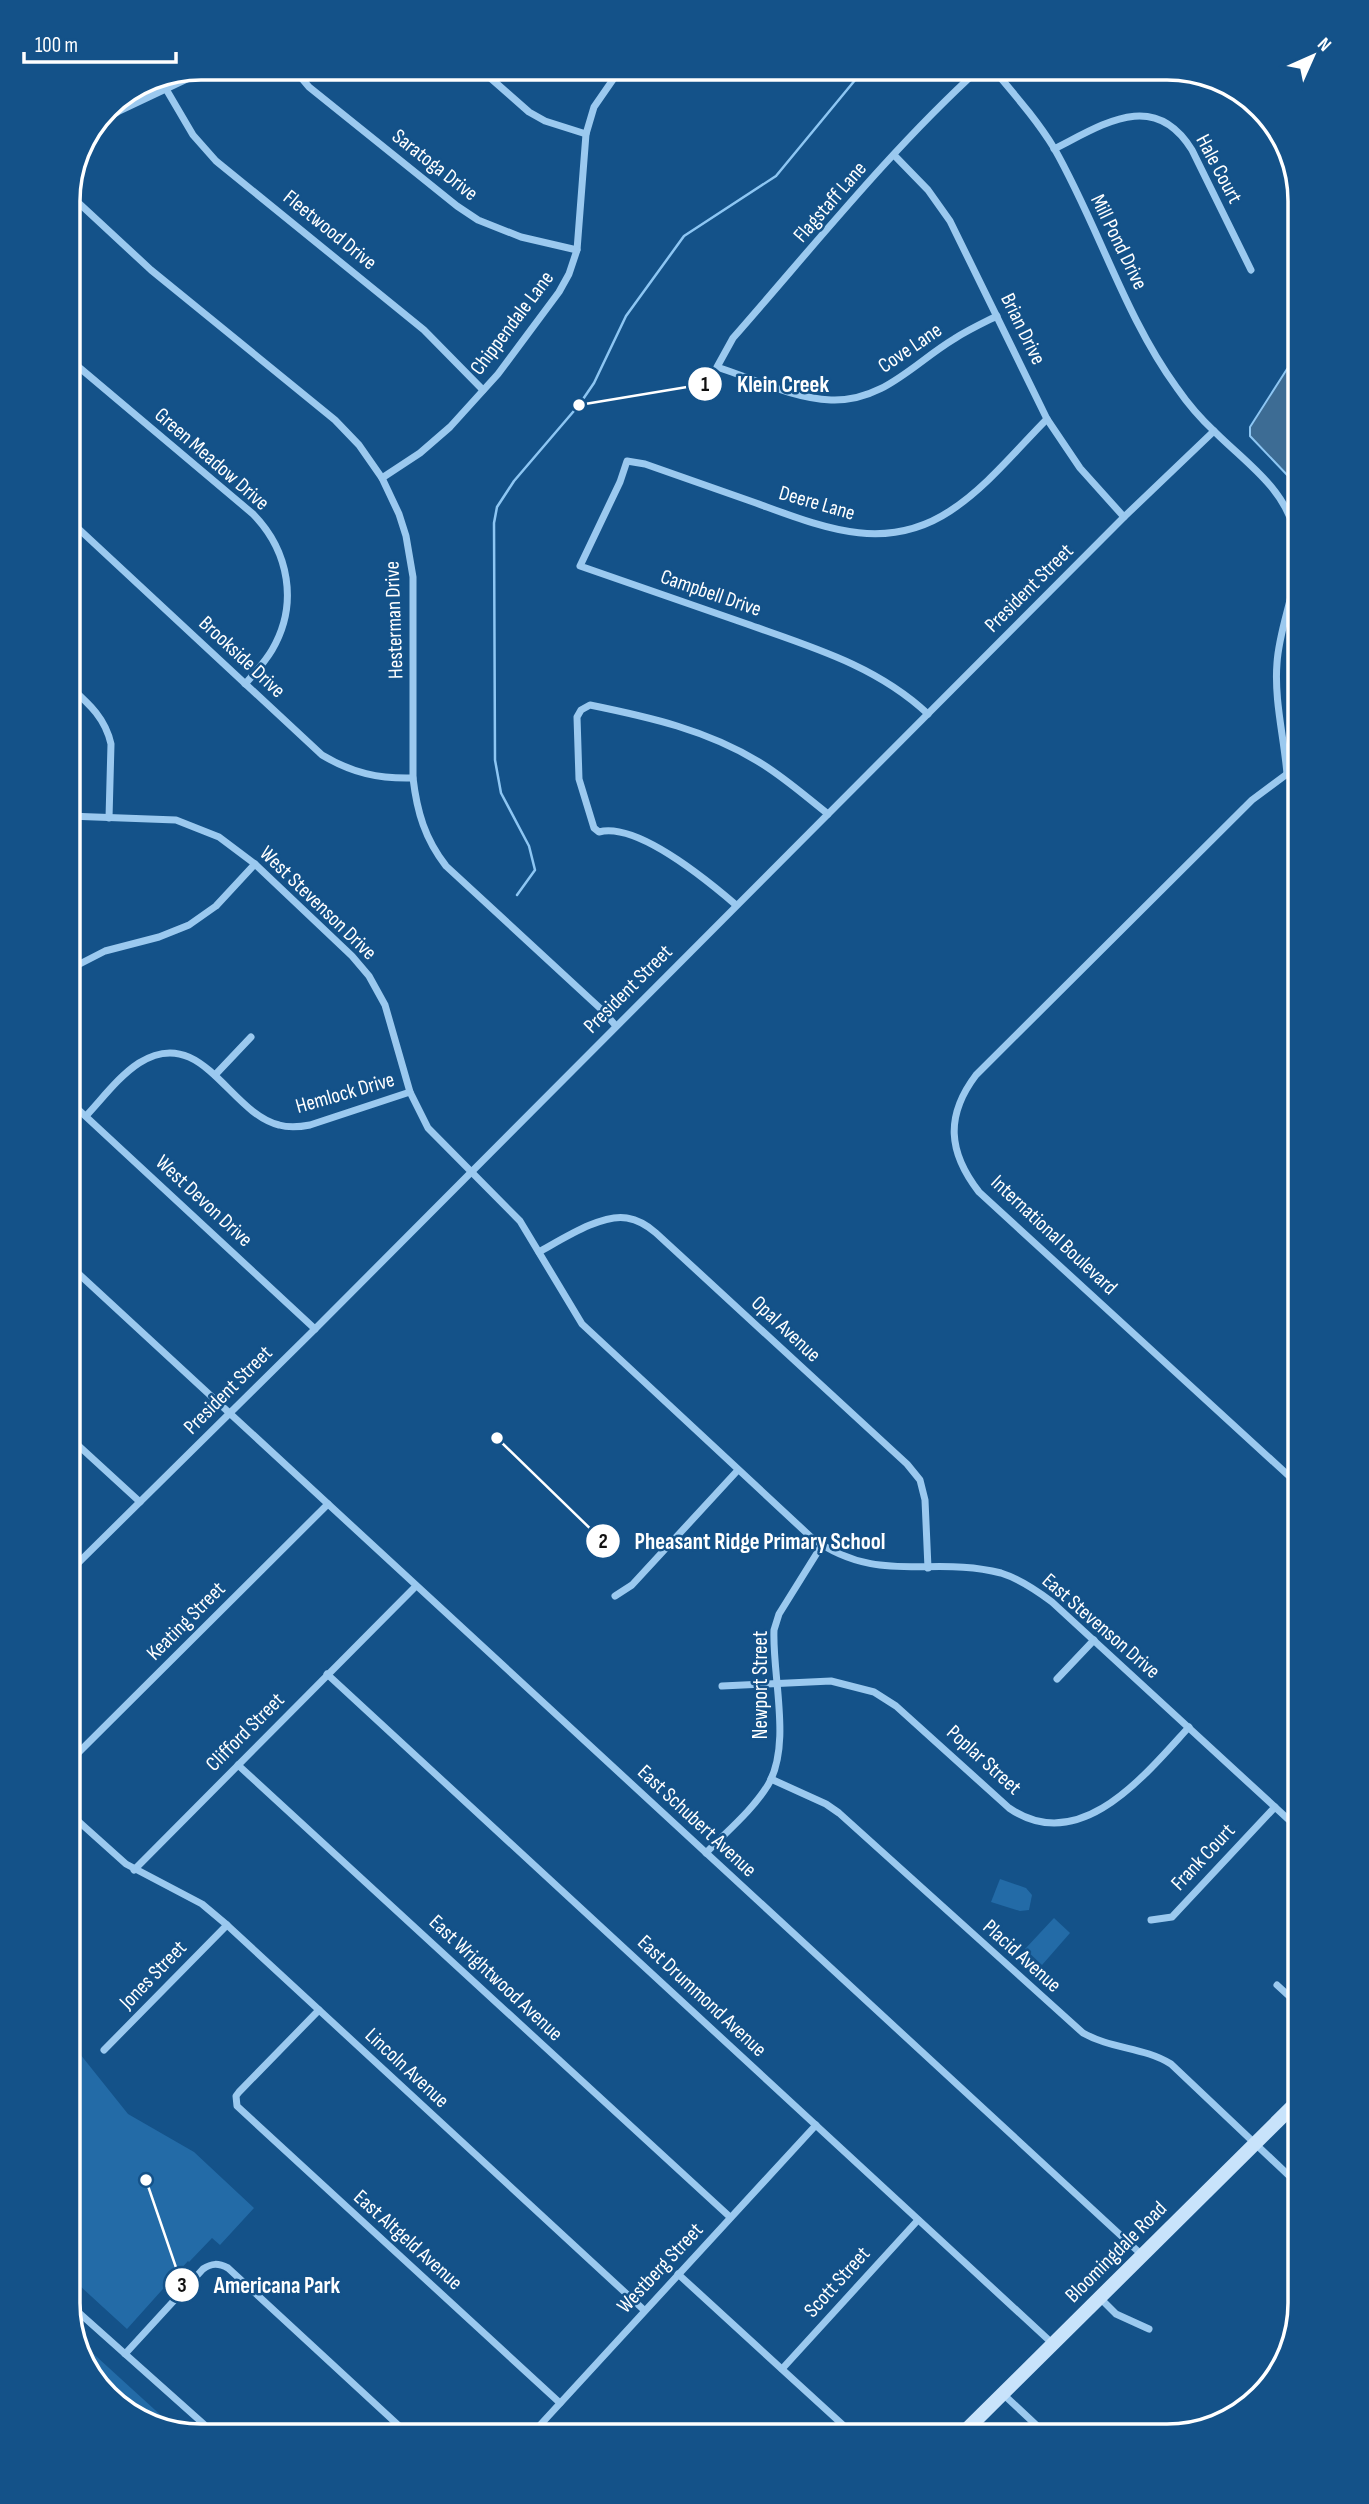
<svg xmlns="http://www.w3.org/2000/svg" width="1369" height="2504" font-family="'Sofia Sans Condensed',sans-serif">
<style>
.green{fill:#236ba7}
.water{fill:#3d6c94;stroke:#8dc6f3;stroke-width:2}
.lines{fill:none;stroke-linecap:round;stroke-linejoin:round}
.stream{stroke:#8dc6f3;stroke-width:2.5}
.minor{stroke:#9bc9ef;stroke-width:7}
.secondary{stroke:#c8e3fb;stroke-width:14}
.rail-casing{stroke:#fff;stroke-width:5}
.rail{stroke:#145289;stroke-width:2.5;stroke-dasharray:8;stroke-linecap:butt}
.labels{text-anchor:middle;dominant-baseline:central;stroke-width:5;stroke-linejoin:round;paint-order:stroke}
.street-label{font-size:21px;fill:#fff;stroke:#145289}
.rim{fill:none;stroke:#fff;stroke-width:3.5}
.leader{fill:none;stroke:#fff;stroke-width:2.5}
.callout-dot{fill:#fff;stroke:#145289;stroke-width:2.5}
.mark-label{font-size:21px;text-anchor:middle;font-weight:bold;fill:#111}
.callout-label{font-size:23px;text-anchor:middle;font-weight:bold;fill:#fff;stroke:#145289;stroke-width:5;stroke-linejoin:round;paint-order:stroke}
</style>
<rect width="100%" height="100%" fill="#145289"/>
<g class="green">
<polygon points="1000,1879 1026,1888 1032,1895 1029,1910 1020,1911 991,1902"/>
<polygon points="1054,1918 1070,1933 1042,1965 1025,1949"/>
<polygon points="68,2039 128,2114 194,2152 254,2208 220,2245 212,2238 189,2262 188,2261 127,2329 68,2275"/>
<polygon points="75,2337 177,2430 127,2413 79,2354"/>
</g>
<polygon class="water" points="1301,352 1301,493 1290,478 1250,436 1250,427 1287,369"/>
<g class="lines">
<polyline class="stream" points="517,895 535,870 529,846 501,793 495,760 494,523 497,507 514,481 579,405 594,383 626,316 684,236 776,176 865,68"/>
<g class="minor">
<polyline points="293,68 309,87 457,206 478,220 521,237 577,250"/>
<polyline points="479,68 529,112 545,121 586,134"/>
<path d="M 979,69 C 890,150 813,247 733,338 L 717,367 C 754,379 792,398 831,400 C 883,402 914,363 954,339 C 968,330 983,323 997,316"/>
<path d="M 993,69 C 1014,94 1037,120 1054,148 C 1098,225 1125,317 1177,388 C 1188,404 1201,419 1215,432 C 1244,461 1283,487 1294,529 C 1306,575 1280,617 1277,663 C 1274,700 1284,737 1287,774 L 1301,786"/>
<polyline points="166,89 193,135 216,161 424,330 483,390"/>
<polyline points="100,123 119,111 210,68"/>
<path d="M 1054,149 C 1102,125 1154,88 1192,150 L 1251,270"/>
<polyline points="894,155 928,190 950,221 1047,419 1080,468 1124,517"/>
<path d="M 69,194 L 151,270 L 335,420 L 359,445 L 382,478 L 399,514 L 406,536 L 413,577 L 413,778 C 417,812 425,839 446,866 L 602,1010 L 616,1026"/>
<path d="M 68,358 L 253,514 C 289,551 299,604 272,650 C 265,662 255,673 245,684"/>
<polyline points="382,478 420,453 450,427 498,374 559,292 569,274 577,250 586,134 594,107 621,68"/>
<path d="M 68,519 L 322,755 C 352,773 379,779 413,778"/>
<path d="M 68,685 C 88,703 105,717 111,744 L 109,818"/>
<path d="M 928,714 C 877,666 812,647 747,624 C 691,605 636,585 580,566 L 620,482 L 627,461 L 645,464 C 682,477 719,490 756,503 C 822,527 885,554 950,511 C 987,487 1017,449 1047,419"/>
<path d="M 1287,774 L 1252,800 L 976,1075 C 945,1116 948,1152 979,1192 L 1301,1487"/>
<path d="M 68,816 L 176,820 L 219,837 L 255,864 L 352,956 L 369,976 L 385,1005 L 410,1092 L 428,1128 L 520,1221 L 582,1324 L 812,1538 C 878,1586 933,1555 1001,1573 C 1020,1579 1036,1590 1052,1602 L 1301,1831"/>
<path d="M 736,905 C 708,881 637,822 599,832 L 594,828 L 579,779 L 577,717 L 581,710 L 590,705 C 649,717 707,730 759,762 C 784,777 805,796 828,814"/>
<polyline points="68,970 105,951 159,937 189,925 216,906 255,864"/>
<polyline points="215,1075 251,1037"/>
<polyline points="68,1100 315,1329"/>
<path d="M 86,1116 C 102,1099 119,1076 139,1063 C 202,1023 229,1113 279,1125 C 289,1128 300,1127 310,1125 L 410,1092"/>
<path d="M 539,1252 C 561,1240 602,1213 627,1218 C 639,1220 647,1225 656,1233 L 907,1464 L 920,1480 L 925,1500 L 928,1568"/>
<polyline points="68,1264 1142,2255"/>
<polyline points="68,1436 140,1502"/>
<polyline points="68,1573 315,1329 1124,517 1214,431"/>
<polyline points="615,1596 632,1585 738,1470"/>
<polyline points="327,1674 1053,2344"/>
<polyline points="1057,1679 1094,1640"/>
<path d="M 722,1686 L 831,1681 L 874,1692 L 896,1706 L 1009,1808 C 1080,1857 1145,1775 1189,1727"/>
<polyline points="68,1763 328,1504"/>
<polyline points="238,1765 730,2217"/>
<path d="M 771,1779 L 826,1804 L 839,1813 L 1083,2033 C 1111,2049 1144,2047 1171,2064 L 1301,2187"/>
<polyline points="68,1812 126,1864 202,1904 227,1925 644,2310"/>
<path d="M 706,1853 C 726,1832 752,1811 768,1785 C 792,1744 772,1676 774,1630 L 779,1614 L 822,1545"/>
<polyline points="134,1870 416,1586"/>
<polyline points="1151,1920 1172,1917 1275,1807"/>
<polyline points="1277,1985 1301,2007"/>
<polyline points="319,2010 239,2092 236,2096 237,2106 560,2403"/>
<polyline points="104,2050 227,1925"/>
<polyline points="678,2274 855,2436"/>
<polyline points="1100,2298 1116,2314 1149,2329"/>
<polyline points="68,2303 216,2435"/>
<path d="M 125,2354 L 203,2269 C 212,2263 218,2263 228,2268 L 410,2436"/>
<polyline points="782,2369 918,2220"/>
<polyline points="1003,2394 1048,2436"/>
<polyline points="530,2436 816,2125"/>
</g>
<polyline class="secondary" points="960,2436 1301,2098"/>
<defs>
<polyline id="rail" points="1288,147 1291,153"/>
</defs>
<use href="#rail" class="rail-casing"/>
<use href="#rail" class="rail"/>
</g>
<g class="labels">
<g class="street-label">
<text transform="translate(435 165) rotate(38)">Saratoga Drive</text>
<text transform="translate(1219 169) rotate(62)">Hale Court</text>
<text transform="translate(830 202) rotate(-49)">Flagstaff Lane</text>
<text transform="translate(330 230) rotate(39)">Fleetwood Drive</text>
<text transform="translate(1119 242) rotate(64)">Mill Pond Drive</text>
<text transform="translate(512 323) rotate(-53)">Chippendale Lane</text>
<text transform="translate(1023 329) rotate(64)">Brian Drive</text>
<text transform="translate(910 348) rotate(-34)">Cove Lane</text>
<text transform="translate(212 459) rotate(41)">Green Meadow Drive</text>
<text transform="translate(817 503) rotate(16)">Deere Lane</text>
<text transform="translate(1029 588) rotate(-45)">President Street</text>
<text transform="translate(711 593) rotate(19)">Campbell Drive</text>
<text transform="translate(394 620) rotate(-92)">Hesterman Drive</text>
<text transform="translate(242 657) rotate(43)">Brookside Drive</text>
<text transform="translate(318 903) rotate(44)">West Stevenson Drive</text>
<text transform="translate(628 989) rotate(-45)">President Street</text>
<text transform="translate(345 1093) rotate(-16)">Hemlock Drive</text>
<text transform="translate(204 1201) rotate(43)">West Devon Drive</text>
<text transform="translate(1054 1235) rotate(43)">International Boulevard</text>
<text transform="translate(786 1329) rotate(43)">Opal Avenue</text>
<text transform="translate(228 1390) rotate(-45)">President Street</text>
<text transform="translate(186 1621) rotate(-45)">Keating Street</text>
<text transform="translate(1101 1626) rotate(41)">East Stevenson Drive</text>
<text transform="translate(760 1685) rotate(-90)">Newport Street</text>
<text transform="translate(245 1732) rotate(-45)">Clifford Street</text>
<text transform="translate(984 1760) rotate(42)">Poplar Street</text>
<text transform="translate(697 1821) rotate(43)">East Schubert Avenue</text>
<text transform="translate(1203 1857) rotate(-47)">Frank Court</text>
<text transform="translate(1022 1956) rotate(42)">Placid Avenue</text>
<text transform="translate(153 1975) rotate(-46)">Jones Street</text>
<text transform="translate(496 1978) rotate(43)">East Wrightwood Avenue</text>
<text transform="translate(702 1996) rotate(43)">East Drummond Avenue</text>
<text transform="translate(407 2068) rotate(43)">Lincoln Avenue</text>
<text transform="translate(408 2240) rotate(42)">East Altgeld Avenue</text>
<text transform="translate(1116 2252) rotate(-45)">Bloomingdale Road</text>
<text transform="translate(660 2268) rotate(-47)">Westberg Street</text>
<text transform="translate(837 2282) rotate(-48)">Scott Street</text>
</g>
</g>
<path d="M0 0H1369V2504H0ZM201 80H1167A121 121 0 0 1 1288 201V2303A121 121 0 0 1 1167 2424H201A121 121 0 0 1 80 2303V201A121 121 0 0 1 201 80Z" fill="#145289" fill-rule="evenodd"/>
<path class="rim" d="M201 80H1167A121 121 0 0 1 1288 201V2303A121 121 0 0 1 1167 2424H201A121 121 0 0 1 80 2303V201A121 121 0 0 1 201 80Z"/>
<path class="leader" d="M579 405L705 384M497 1438L603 1541M146 2180L182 2285"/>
<g class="callout-dot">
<circle cx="579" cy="405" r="7"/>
<circle cx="497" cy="1438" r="7"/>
<circle cx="146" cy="2180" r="7"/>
<circle cx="705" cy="384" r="18"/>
<circle cx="603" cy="1541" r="18"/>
<circle cx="182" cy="2285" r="18"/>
</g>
<g class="mark-label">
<text x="705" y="391">1</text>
<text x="603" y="1548">2</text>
<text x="182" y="2292">3</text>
</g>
<g class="callout-label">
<text x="783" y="392">Klein Creek</text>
<text x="760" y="1549">Pheasant Ridge Primary School</text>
<text x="277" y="2293">Americana Park</text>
</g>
<g transform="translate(1313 56) rotate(45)" stroke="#145289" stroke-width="5" paint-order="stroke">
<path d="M0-5L12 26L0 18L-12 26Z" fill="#ffffff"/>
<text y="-10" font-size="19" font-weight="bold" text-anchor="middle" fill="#ffffff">N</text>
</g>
<path d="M24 52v10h152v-10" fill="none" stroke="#ffffff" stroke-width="3.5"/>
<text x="35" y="52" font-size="21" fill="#ffffff" stroke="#145289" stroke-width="5" paint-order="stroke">100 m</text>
</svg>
